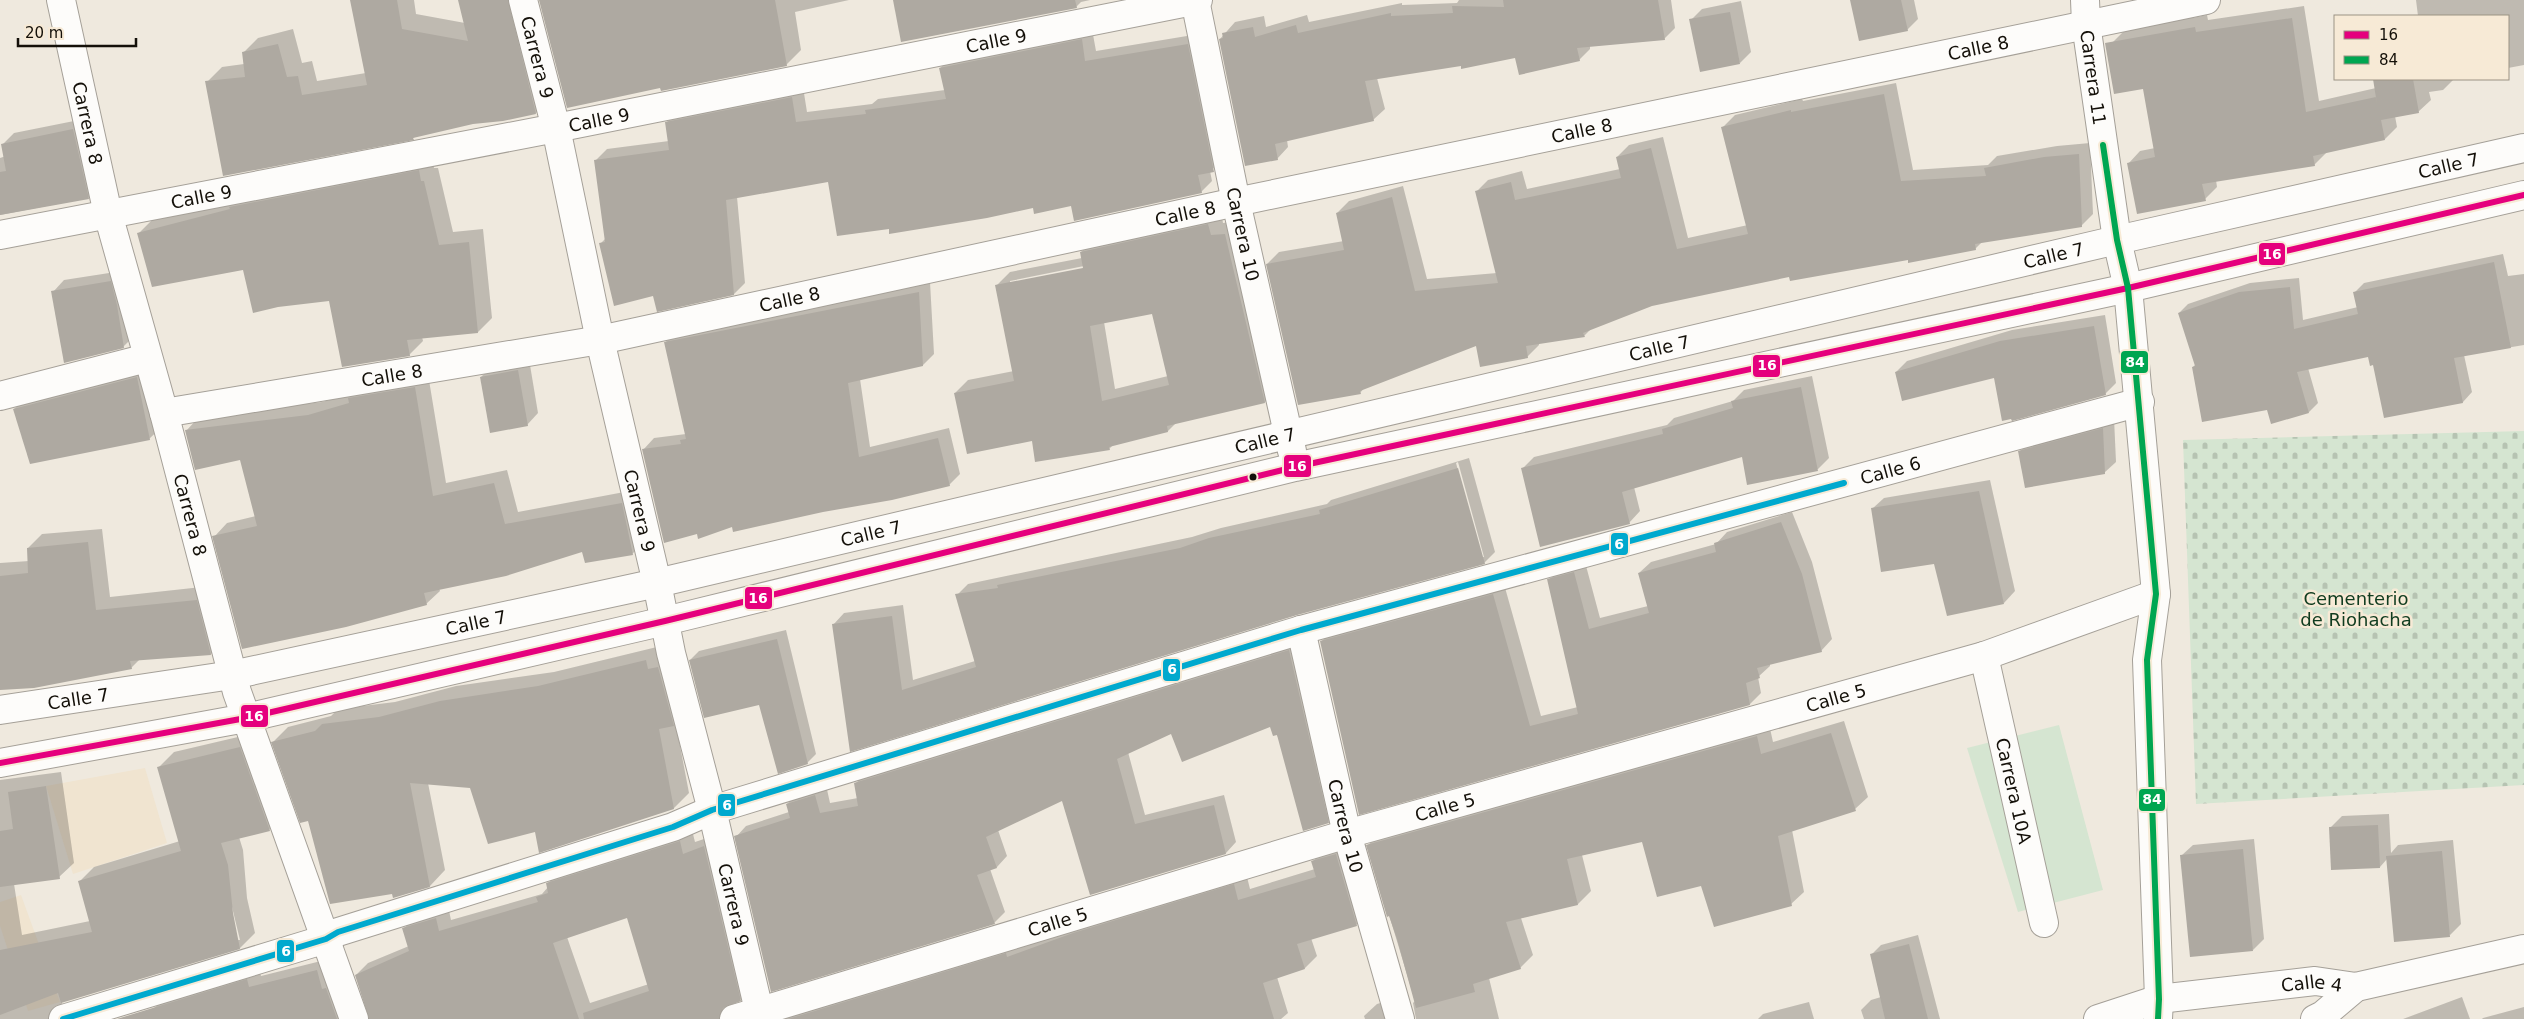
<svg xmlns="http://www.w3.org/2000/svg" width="2524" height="1019" font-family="'DejaVu Sans',sans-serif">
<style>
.built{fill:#f0e4d0}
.grass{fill:#d5e5d1}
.cemetery{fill:url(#cemetery-stones)}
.shadow{fill:#0003;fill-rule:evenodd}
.building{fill:#aea9a1;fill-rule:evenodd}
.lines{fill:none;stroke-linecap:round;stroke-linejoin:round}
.minor-casing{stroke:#a5a098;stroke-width:30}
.minor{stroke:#fdfcfa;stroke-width:28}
.bus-1-casing{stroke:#f7ead6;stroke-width:10}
.bus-2-casing{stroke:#f7ead6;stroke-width:10}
.bus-3-casing{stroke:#f7ead6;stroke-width:10}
.bus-1{stroke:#e5007d;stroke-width:6}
.bus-2{stroke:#00a651;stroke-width:6}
.bus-3{stroke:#00a9ce;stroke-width:6}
.bus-dot{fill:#141009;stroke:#f7ead6;stroke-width:2}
.labels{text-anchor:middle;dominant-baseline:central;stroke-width:5;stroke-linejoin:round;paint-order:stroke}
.street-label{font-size:18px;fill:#141009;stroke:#f7ead6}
.park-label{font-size:18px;fill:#103c1f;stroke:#f7ead6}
.line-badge{stroke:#f7ead6;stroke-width:2}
.badge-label{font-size:14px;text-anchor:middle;font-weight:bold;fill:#fff}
</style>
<defs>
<pattern id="cemetery-stones" width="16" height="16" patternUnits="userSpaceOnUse" patternTransform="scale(1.25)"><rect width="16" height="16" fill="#d5e5d1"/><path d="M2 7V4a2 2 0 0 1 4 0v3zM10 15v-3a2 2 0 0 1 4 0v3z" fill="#b6c3b2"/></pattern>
</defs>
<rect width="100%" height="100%" fill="#efe9de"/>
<g class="built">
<polygon points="145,768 167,843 73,874 46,786"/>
<polygon points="21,895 60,1002 28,1011 0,926 0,902"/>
</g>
<polygon class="grass" points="2059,725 2103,890 2018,912 1967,748"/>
<polygon class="cemetery" points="2524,431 2524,785 2196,804 2183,440"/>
<g class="shadow">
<polygon points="351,0 414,0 416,14 465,23 459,0 525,0 551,98 536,113 473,123 416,136 413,138 207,82 222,67 244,64 243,53 258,38 293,29 302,63 312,61 317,81 366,73"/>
<polygon points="540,0 849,0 795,12 801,50 786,65 661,87"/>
<polygon points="894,0 1090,0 1081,2 1076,7"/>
<polygon points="1459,0 1671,0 1675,28 1664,39 1590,46 1590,49 1579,60 1516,56 1377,78 1385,109 1373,120 1287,140 1288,147 1277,159 1220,39 1235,22 1264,16 1266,27 1307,15 1309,22 1402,3 1402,5 1457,3"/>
<polygon points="1853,0 1914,0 1918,19 1907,30"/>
<polygon points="2416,0 2524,0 2524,65 2508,68 2508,16 2418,16"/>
<polygon points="1741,1 1751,52 1740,63 1691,20 1702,9"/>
<polygon points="2304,6 2319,101 2376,88 2375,81 2377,79 2454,79 2443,90 2429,92 2431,100 2418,112 2395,116 2397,127 2385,139 2327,152 2314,165 2216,180 2217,187 2205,199 2128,164 2140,151 2155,148 2144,87 2113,42 2133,22 2190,10 2192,18 2207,15 2208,20"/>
<polygon points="1092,29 1096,51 1199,34 1224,160 1210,171 1212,181 1201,192 1034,207 890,227 829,181 737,197 745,283 734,294 654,295 600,244 606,238 596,160 607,149 669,141 666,123 677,112 803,87 807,112 872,104 878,99 945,90 940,68 951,57"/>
<polygon points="1896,83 1913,170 1988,165 1997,156 2057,146 2090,143 2093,214 2081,226 1982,242 1975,249 1790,276 1652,305 1592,328 1584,336 1539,342 1539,345 1527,357 1476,345 1365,387 1360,393 1267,264 1279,252 1344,241 1337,213 1349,201 1403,186 1427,279 1497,273 1476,192 1488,180 1522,171 1527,189 1620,169 1617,157 1629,145 1663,137 1688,238 1748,225 1723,127 1735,115 1802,99 1803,101"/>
<polygon points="84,119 99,187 88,198 0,215 0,158 6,156 3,144 14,133"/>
<polygon points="432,157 434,168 438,168 453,232 483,229 492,318 478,332 422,337 423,341 409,355 330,299 138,234 152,220 241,197"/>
<path d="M 1221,212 L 1223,223 L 1238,221 L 1278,389 L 1265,402 L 1176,423 L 1168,431 L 1114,444 L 1109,449 L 1033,440 L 955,393 L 968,380 L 1014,371 L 997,285 L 1010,272 L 1082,258 L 1081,252 L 1094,239 ZM 1089,265 L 1089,268 L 1010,283 L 1010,281 ZM 1153,312 L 1168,376 L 1115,389 L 1104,322 Z"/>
<polygon points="2503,254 2508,276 2524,274 2524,345 2464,355 2472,392 2463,402 2385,417 2374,364 2369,355 2308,368 2318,403 2309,412 2267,408 2193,367 2196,364 2179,313 2188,304 2250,283 2299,278 2303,320 2358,307 2355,292 2364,283"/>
<polygon points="122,271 135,335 123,347 53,292 64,280"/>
<polygon points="930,282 934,354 923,365 860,379 870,447 949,428 960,474 949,485 698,533 643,450 654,438 686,434 665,343 676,331"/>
<polygon points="2105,315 2116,383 2105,394 1996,376 1896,372 1907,361 2012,330"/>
<polygon points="529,359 538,413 527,425 481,377 492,366"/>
<polygon points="153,361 166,423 149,439 14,409 30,393"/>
<polygon points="428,374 446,483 507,470 518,512 635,490 646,541 632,554 583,550 439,588 440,591 426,604 214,537 227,523 256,516 241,458 186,431 199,417 322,402"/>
<polygon points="1812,376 1829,458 1818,469 1748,483 1743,455 1634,487 1640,511 1629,523 1523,468 1534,457 1667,425 1674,418 1733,401 1744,390"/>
<polygon points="2114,418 2116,462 2104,473 2019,452 2030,441"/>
<path d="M 1469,458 L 1495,552 L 1484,563 L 1297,614 L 851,750 L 833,625 L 844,613 L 903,605 L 913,680 L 975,661 L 957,595 L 968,584 L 1192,537 L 1221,528 L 1327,504 L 1331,500 ZM 1458,462 L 1484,557 L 1482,557 L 1456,463 Z"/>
<polygon points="1990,480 2015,591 2004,603 1935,562 1872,509 1884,498"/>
<polygon points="1792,512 1812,562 1832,639 1821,651 1770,663 1770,666 1758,677 1761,693 1750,704 1360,813 1321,642 1332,630 1504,584 1541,716 1578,707 1549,580 1560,568 1585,562 1600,618 1648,606 1639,573 1651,562 1716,544 1727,532"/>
<polygon points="102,529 110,597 211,586 225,640 211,654 140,659 131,668 0,689 0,563 29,561 28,548 42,534"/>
<polygon points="786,630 816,754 807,763 760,703 690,660 699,651"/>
<polygon points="1300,640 1339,811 1328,822 1271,725 1171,732 1128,752 1145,815 1224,795 1236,842 1226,853 1091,894 1062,799 998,830 1007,856 997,867 990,869 1005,912 994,923 736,837 746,826 789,812 787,804 798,793 826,785 830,803 858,798 856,783 866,773"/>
<polygon points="661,646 689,793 674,808 536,830 470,787 428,783 445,870 430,886 392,893 309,819 273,742 288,727 331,716 338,709 395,702 456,686 554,672"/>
<polygon points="1844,721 1868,797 1855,809 1792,830 1804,892 1791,904 1701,884 1643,840 1582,855 1591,891 1578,904 1521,918 1533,955 1520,968 1489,978 1499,1019 1416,1019 1413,1003 1415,1001 1368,845 1381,832 1769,724 1773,742"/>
<path d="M 255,733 L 284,815 L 269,830 L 239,837 L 243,850 L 247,898 L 255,933 L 240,948 L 62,1002 L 63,1009 L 74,1019 L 0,1019 L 0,780 L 61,772 L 74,863 L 59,877 L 14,884 L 22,935 L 90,921 L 79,882 L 94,867 L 180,841 L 159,767 L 174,752 ZM 232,907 L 240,940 L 237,940 L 230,908 Z"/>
<polygon points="2389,814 2391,853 2398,845 2453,840 2461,924 2450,935 2387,859 2380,867 2331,827 2342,816"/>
<path d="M 692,830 L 695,842 L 716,835 L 752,987 L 740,1000 L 731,1004 L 731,1012 L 736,1019 L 370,1019 L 356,975 L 368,963 L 409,946 L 403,929 L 416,917 L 448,906 L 451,920 L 542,894 L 548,887 L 547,884 L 559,872 ZM 627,916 L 649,984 L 590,1003 L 567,937 Z"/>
<polygon points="2254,839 2264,939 2253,950 2181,856 2193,845"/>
<polygon points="1348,842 1368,913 1356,925 1311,938 1317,956 1305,968 1277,977 1288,1013 1281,1019 781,1019 1246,873 1250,889 1315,869 1313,861 1325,849"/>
<polygon points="1918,935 1940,1019 1864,1019 1861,1010 1871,1000 1881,997 1871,955 1881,945"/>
<polygon points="329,959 356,1019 155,1019 153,1009 166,997 259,968 261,976"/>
<polygon points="2462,997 2470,1019 2403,1019"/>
<polygon points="1394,999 1405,1019 1365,1019 1364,1016 1377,1004"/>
<polygon points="1809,1002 1814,1019 1758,1019 1763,1014"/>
<polygon points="2524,1007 2524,1019 2482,1019 2483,1018"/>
</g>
<g class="building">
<polygon points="350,0 397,0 402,29 468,41 458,0 508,0 536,114 503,121 473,124 413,138 414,140 223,176 205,81 245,77 242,52 278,44 287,77 298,76 302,95 367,85"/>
<polygon points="539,0 775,0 787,66 661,91 660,88 567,108"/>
<polygon points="893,0 1075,0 1077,8 901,42"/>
<polygon points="1503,0 1658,0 1665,40 1577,48 1580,61 1519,75 1515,58 1461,69 1461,66 1365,81 1374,121 1275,144 1278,160 1245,166 1219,39 1223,38 1222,33 1253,27 1255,37 1296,25 1298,33 1391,13 1391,16 1453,13 1452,6 1504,7"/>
<polygon points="1850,0 1901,0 1908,31 1859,41"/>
<polygon points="1730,12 1740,64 1700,72 1689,19"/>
<polygon points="2292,18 2306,112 2376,97 2377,104 2373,79 2413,79 2419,113 2381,120 2385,140 2313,156 2315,166 2202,184 2206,201 2137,214 2127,163 2155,157 2143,89 2114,94 2105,43 2195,27 2196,32"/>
<polygon points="1082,39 1085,61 1188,44 1214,172 1198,175 1202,193 1074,221 1071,206 1034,214 1033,208 987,218 889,234 889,229 837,236 828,182 726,200 734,295 657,312 653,296 614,306 599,243 605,242 594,160 669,150 665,122 792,97 796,122 866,114 865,110 946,99 939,68"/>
<polygon points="1884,94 1901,181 1986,176 1984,168 2044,157 2079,154 2082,227 1975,244 1976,250 1908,263 1908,260 1790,281 1789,277 1652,306 1583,333 1585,337 1526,346 1528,358 1480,367 1476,346 1360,391 1361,394 1298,405 1266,264 1344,250 1336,213 1392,197 1415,291 1498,283 1475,191 1511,182 1515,200 1621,178 1616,157 1651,148 1677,249 1748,234 1721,127 1791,110 1791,112"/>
<polygon points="73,129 89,199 0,215 0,172 6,171 1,144"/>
<polygon points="419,170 421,181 424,181 439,245 469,242 478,333 407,340 410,356 342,367 329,301 278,307 253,313 243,270 152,287 137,233 230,209 229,207"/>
<path d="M 1208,224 L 1211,235 L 1225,234 L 1265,403 L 1167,426 L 1168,432 L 1109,447 L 1110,450 L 1035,462 L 1032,441 L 967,454 L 954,393 L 1014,381 L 995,285 L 1083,268 L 1080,252 ZM 1152,314 L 1169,385 L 1102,401 L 1090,326 Z"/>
<polygon points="2494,262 2511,348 2454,358 2463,403 2384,418 2373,365 2370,366 2368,357 2297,372 2309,413 2271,424 2267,410 2202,422 2192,367 2195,366 2178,313 2239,292 2290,287 2294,329 2358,314 2353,292"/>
<polygon points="111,281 117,305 124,348 64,363 51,291"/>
<polygon points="919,292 923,366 848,383 859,457 938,438 950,486 892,500 823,512 733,532 732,527 698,539 697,534 664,543 642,449 681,444 680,440 686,439 664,342"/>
<polygon points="2094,326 2106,395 2012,421 2011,419 2002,421 1994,378 1902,401 1895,372 2000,341"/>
<polygon points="518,370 528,426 490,433 480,377"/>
<polygon points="137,377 150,440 30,464 13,409"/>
<polygon points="415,387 433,496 494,483 505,524 622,503 633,555 585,563 582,552 506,576 424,593 427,605 346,627 242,649 212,536 257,526 240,460 195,470 185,430 308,415 349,403 348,398"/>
<polygon points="1801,387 1818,471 1747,485 1742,457 1622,492 1630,524 1540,547 1521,468 1663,434 1662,429 1733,408 1731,401"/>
<polygon points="2103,428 2105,474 2025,488 2018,451"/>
<polygon points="1458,468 1485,564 1297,615 850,752 832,624 892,616 902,690 976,667 955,594 998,588 997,585 1180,548 1209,538 1320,514 1319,510"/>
<polygon points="1979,491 2004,604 1947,616 1934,564 1881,572 1871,508"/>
<polygon points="1781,522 1802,574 1822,652 1757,668 1760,678 1746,683 1750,705 1359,815 1320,641 1493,594 1530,726 1578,714 1547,579 1574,572 1589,629 1649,613 1638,573 1716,552 1714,543"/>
<polygon points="88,542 96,610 197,600 211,655 130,661 132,669 34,688 0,690 0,576 28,573 27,548"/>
<polygon points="777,639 808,764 778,774 759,705 704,718 689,660"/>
<polygon points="1289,650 1329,823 1303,831 1277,735 1273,736 1270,727 1182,762 1171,734 1117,759 1135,824 1214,805 1226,854 1090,895 1062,801 986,837 997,868 977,875 995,924 771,992 734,836 790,818 786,804 815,795 820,813 858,806 854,783"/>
<polygon points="646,660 648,669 658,667 674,726 659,729 674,809 539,853 535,832 488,844 470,788 410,783 430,887 393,898 392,894 330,904 308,821 300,823 271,742 315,731 322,724 379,717 440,701 538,686"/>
<polygon points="1831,733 1856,811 1778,836 1792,906 1714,927 1701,886 1657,897 1642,842 1567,859 1578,905 1506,922 1521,969 1473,984 1475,992 1416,1008 1397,939 1389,916 1387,917 1366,845 1757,736 1761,754"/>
<polygon points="240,747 270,831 221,843 228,865 233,913 240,949 61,1003 58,993 0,1015 0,950 92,932 78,881 181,851 157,767"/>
<polygon points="46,786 60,879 0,887 0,831 13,829 8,792"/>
<polygon points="2378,825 2380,868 2331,870 2329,827"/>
<polygon points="680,841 683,854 704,846 741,1001 723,1008 719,1019 584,1019 583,1013 649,991 627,918 553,943 579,1019 369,1019 355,975 409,951 402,928 436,918 439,931 538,902 536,897 548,893 546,883"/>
<polygon points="2243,849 2253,951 2190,957 2180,855"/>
<polygon points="2442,851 2450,937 2394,942 2386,856"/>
<polygon points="1336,854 1357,926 1297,944 1305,969 1263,983 1274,1019 788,1019 1006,953 1007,957 1073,933 1234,884 1238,900 1316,877 1311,861"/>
<polygon points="1909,944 1928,1019 1885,1019 1870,954"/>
<polygon points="317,970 322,989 326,988 337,1019 117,1019 247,979 249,987"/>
</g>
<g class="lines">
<defs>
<g id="minor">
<path id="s1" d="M 61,0 L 108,214 L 164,413 L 237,692 L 354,1019"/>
<path id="s2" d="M 523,0 L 556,128 L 600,340 L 657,583 L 671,653 L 712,810 L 761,1019"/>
<path id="s3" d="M 1195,0 L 1236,202 L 1292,451"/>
<path id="s4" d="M 2085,0 L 2086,24 L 2117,240 L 2128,288 L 2156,594 L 2147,660 L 2159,999 L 2158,1019"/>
<path id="s5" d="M 0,235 L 556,128 L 1198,0"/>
<polyline points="0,396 147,358"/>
<path id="s6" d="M 164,413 L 600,340 L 1236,202 L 2206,0"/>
<path id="s7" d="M 1301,630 L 1347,834 L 1400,1019"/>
<path id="s8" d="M 1984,656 L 2044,923"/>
<path id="s9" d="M 0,710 L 232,675 L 657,583 L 2117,240 L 2524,148"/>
<polyline points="0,763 246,718 665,621 1295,467 2128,288 2524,195"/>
<path id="s10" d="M 63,1019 L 326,939 L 338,932 L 673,827 L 712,810 L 1301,630 L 2140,402"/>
<path id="s11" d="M 734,1019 L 1347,834 L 1984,656 L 2156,594"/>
<path id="s12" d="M 2098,1019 L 2159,999 L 2315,981 L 2356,987 L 2524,949"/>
<polyline points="2315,1019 2323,1015 2356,987"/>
</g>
</defs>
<use href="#minor" class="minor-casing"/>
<use href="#minor" class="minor"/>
<defs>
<polyline id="bus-1" points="0,763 246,718 665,621 1295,467 2128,288 2524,195"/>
<polyline id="bus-2" points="2103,145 2117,240 2128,288 2156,594 2147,660 2159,999 2158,1019"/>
<polyline id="bus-3" points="63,1019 326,939 338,932 673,827 712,810 1301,630 1844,483"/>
</defs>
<use href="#bus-1" class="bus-1-casing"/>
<use href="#bus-2" class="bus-2-casing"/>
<use href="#bus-3" class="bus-3-casing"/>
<use href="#bus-1" class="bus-1"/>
<use href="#bus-2" class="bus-2"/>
<use href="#bus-3" class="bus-3"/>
</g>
<circle class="bus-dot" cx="1253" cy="477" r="4.5"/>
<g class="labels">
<g class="street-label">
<text stroke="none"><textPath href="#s5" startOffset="1015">Calle 9</textPath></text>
<text stroke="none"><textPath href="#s6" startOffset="1851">Calle 8</textPath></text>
<text stroke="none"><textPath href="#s2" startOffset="59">Carrera 9</textPath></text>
<text stroke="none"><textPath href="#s4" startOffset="78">Carrera 11</textPath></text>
<text stroke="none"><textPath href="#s5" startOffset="610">Calle 9</textPath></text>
<text stroke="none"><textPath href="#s1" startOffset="126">Carrera 8</textPath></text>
<text stroke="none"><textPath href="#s6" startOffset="1446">Calle 8</textPath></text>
<text stroke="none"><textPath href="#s9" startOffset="2509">Calle 7</textPath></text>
<text stroke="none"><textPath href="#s5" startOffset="205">Calle 9</textPath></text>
<text stroke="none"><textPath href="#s6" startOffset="1041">Calle 8</textPath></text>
<text stroke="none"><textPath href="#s3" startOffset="239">Carrera 10</textPath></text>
<text stroke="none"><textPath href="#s9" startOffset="2104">Calle 7</textPath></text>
<text stroke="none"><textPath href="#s6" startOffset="636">Calle 8</textPath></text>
<text stroke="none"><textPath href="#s9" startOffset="1699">Calle 7</textPath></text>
<text stroke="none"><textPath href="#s6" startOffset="231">Calle 8</textPath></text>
<text stroke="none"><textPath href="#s9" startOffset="1294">Calle 7</textPath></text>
<text stroke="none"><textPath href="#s10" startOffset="1909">Calle 6</textPath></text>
<text stroke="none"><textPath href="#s2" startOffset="524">Carrera 9</textPath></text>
<text stroke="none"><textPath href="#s1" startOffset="531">Carrera 8</textPath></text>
<text stroke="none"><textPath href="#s9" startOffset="889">Calle 7</textPath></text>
<text stroke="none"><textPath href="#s9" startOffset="484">Calle 7</textPath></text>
<text stroke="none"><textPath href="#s9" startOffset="79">Calle 7</textPath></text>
<text stroke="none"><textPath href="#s11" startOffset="1148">Calle 5</textPath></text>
<text stroke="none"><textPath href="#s8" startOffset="138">Carrera 10A</textPath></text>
<text stroke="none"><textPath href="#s11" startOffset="742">Calle 5</textPath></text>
<text stroke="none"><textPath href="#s7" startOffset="201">Carrera 10</textPath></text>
<text stroke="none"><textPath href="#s2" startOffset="929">Carrera 9</textPath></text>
<text stroke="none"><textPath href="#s11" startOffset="338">Calle 5</textPath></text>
<text stroke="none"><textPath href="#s12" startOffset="218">Calle 4</textPath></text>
</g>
<g class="park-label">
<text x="2356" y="598">Cementerio<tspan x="2356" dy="21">de Riohacha</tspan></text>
</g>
</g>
<g class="line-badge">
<rect x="2258" y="242" width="28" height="24" rx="5" fill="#e5007d"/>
<rect x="2120" y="350" width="29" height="24" rx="5" fill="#00a651"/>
<rect x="1752" y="354" width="29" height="24" rx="5" fill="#e5007d"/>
<rect x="1283" y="454" width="29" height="24" rx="5" fill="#e5007d"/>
<rect x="1610" y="532" width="19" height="24" rx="5" fill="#00a9ce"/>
<rect x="744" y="586" width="29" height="24" rx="5" fill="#e5007d"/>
<rect x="1162" y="658" width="19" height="24" rx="5" fill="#00a9ce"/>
<rect x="240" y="704" width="29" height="24" rx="5" fill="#e5007d"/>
<rect x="2138" y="788" width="28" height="24" rx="5" fill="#00a651"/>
<rect x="717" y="793" width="19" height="24" rx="5" fill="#00a9ce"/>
<rect x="276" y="939" width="19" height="24" rx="5" fill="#00a9ce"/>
</g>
<g class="badge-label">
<text x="2272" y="259">16</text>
<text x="2135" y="367">84</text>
<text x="1767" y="370">16</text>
<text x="1297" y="471">16</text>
<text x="1619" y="549">6</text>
<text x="758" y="603">16</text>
<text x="1172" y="674">6</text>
<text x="254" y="721">16</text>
<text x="2152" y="804">84</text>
<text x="727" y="810">6</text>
<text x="286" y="956">6</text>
</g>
<rect x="2334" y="15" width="175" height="65" fill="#f7ead6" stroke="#9c9384"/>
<rect x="2344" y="31" width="25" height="8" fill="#e5007d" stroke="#9c9384"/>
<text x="2379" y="40" font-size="15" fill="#141009">16</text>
<rect x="2344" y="56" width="25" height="8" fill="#00a651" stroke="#9c9384"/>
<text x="2379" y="65" font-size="15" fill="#141009">84</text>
<path d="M18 38v8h118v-8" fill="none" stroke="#141009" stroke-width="2.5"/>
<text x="25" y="38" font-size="15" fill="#141009" stroke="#f7ead6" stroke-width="4" paint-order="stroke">20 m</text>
</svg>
